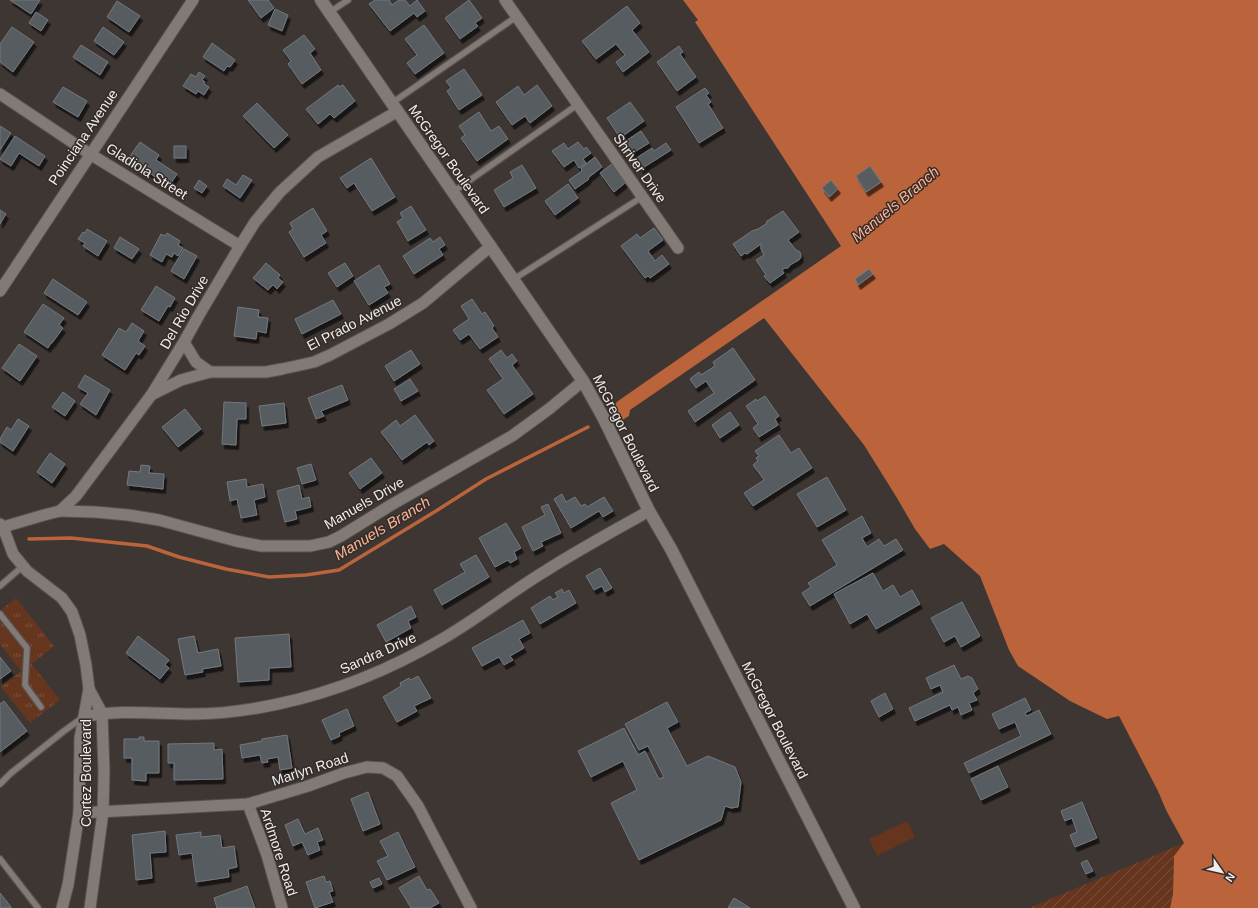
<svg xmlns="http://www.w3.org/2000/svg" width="1258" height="908" font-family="Arial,sans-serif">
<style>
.park{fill:url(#park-tufts)}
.garden{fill:url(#garden-furrows)}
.pitch{fill:#65351e}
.water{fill:#bb643c}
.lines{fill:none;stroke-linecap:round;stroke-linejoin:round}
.stream{stroke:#bb643c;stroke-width:3.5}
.building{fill:#565b61;stroke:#73797f;filter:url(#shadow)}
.lane-casing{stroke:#595350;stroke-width:8}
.street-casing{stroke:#595350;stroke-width:13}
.secondary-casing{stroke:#595350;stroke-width:14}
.lane{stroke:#827a76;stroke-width:5.5}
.street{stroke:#827a76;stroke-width:11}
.secondary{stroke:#827a76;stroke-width:12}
.labels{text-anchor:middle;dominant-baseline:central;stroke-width:3;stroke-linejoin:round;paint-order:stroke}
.street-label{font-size:14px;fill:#f0ecea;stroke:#332c29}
.water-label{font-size:15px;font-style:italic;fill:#fbb496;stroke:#332c29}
</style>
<defs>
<pattern id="park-tufts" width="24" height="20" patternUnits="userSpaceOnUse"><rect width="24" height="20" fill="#65351e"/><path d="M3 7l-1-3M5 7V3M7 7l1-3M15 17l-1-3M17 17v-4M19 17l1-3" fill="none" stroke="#7b523f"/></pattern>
<pattern id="garden-furrows" width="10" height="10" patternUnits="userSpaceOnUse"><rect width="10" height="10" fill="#65351e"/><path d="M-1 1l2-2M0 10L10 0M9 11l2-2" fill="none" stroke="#7b523f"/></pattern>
<filter id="shadow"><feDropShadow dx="2.5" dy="4.5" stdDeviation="0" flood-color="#0009"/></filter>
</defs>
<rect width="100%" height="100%" fill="#3d3633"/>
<polygon class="park" points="16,598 54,646 32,664 60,700 30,723 1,687 21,671 0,644 0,611"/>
<polygon class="garden" points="1184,843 1174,856 1173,894 1170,908 1029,908"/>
<polygon class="pitch" points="907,821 915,837 877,856 869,839"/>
<polygon class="water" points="683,0 1258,0 1258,908 1170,908 1173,894 1174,856 1184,843 1166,810 1158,791 1119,716 1107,719 1070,701 1018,666 1009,650 980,576 944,544 930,549 915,529 897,498 864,445 764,318 630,410 629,416 624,419 622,423 614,405 618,401 841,246 695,22 698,20"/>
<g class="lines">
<polyline class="stream" points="29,539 71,538 147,546 179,557 226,569 269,577 306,575 339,570 436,511 486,479 588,427"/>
</g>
<g class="building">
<polygon points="10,0 40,0 31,14"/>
<polygon points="248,0 268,0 274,8 261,18"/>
<polygon points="375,0 389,0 392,5 399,0 405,0 410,6 417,0 425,11 417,17 414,13 390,31 369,4"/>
<polygon points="469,0 482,18 475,23 478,26 460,39 445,18"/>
<polygon points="117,1 140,16 129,32 107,17"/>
<polygon points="627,6 640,23 632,30 649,52 623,72 616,62 625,55 616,44 596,59 582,41"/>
<polygon points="275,9 288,15 282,31 268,25"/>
<polygon points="36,12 48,20 41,31 29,23"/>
<polygon points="424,25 444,53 415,74 407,63 417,55 405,39"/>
<polygon points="12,27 34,42 13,72 0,62 0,44"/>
<polygon points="103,27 124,42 114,55 94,41"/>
<polygon points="304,35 315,49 310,53 321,70 302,84 288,64 291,61 283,50"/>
<polygon points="212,43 235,60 230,67 227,66 224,71 203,57"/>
<polygon points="81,45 108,62 100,75 73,57"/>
<polygon points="679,46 683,52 680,54 696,77 677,91 657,62"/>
<polygon points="464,69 482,95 459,110 447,91 451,88 446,81"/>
<polygon points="199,72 205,76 202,80 205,82 204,84 209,87 204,95 198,91 196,94 183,86 191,74 196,77"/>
<polygon points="338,85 339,87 343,85 355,101 334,118 330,114 318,124 306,109"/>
<polygon points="537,85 552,106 530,123 525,116 512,125 496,102 518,86 524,95"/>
<polygon points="63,87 87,101 78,117 53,102"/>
<polygon points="705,88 709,93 706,95 711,102 708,104 723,128 699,143 676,107"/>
<polygon points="630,102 644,121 620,138 607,118"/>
<polygon points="257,103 288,135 274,148 243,116"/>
<polygon points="479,112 491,131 499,126 508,139 477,161 461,138 465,135 459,126"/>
<polygon points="0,126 11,133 0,150"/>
<polygon points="641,131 649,143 628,156 621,144"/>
<polygon points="15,136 45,156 39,166 19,153 11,166 0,159"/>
<polygon points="140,142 159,155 156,160 177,174 169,186 128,159"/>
<polygon points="578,142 584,149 586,147 591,153 583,159 586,163 579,168 574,160 564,167 552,151 564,143 568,149"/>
<polygon points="666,143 671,150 641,169 635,159 652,148 654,151"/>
<rect x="174" y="146" width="12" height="12"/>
<polygon points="595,157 602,167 588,178 589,179 575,189 569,180 582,171 581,168"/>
<polygon points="371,158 395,197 372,211 354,183 347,188 340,178"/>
<polygon points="612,164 625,183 614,192 600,173"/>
<polygon points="522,165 536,188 504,207 494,190 513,178 510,172"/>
<polygon points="870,166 881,182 866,192 856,176"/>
<polygon points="243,175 252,180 240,198 223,186 227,179 236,185"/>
<polygon points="199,180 207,186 202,193 194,188"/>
<polygon points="831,180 838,189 829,197 822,188"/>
<polygon points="568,184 578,198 555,215 545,201"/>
<polygon points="411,206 426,230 408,241 397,222 403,218 400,213"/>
<polygon points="313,208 327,231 321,235 326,243 304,257 289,232 293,229 290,223"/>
<polygon points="0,210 6,214 0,224"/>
<polygon points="783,211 799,232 788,240 796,250 800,252 801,257 799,260 790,265 788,268 785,268 782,270 784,273 770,283 764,276 766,275 756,260 764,255 761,249 761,244 747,254 745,253 741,256 733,244 752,231 758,229 766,224 767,221"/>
<polygon points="654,228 663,240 648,251 655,261 662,255 669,264 650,278 648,276 645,278 621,246 637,234 640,238"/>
<polygon points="87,229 107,241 98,256 83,246 85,243 78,239 83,232 85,233"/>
<polygon points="167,233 180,241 178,245 183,248 178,256 174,253 172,257 166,254 162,262 150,255 161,234 165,236"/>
<polygon points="120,237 139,249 132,259 114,248"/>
<polygon points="440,237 445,245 439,249 443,255 414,274 403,256 430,238 433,242"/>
<polygon points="184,249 197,256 184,279 171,271"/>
<polygon points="266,263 280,275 278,278 283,282 277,289 273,285 268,290 253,278"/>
<polygon points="345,263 353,276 337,287 328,273"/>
<polygon points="379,265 390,284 384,287 388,293 369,305 354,281"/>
<polygon points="869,269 873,274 858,285 855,279"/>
<polygon points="53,279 87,302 78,315 44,293"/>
<polygon points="156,286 175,298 170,307 168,306 159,321 141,310"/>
<polygon points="472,299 482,314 485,312 494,326 492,328 498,337 480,349 469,334 460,340 453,330 469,319 461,306"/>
<polygon points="333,300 341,314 302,334 295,319"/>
<polygon points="43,304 64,318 59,325 63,328 52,343 51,343 48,348 24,332"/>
<polygon points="238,307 259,310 258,317 268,318 266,333 257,331 256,339 234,336"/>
<polygon points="132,323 144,331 138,341 145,346 139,355 136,353 125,370 102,355 119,328 126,332"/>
<polygon points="19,344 37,356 20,381 2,368"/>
<polygon points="733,348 755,380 695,422 688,411 714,393 706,381 696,388 690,379 699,372 701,375 715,366 713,362"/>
<polygon points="411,350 420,364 394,381 385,366"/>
<polygon points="501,350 507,358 512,354 517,361 512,365 533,394 504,414 487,390 503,379 489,359"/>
<polygon points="85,375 110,390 96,415 80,404 88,393 78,387"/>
<polygon points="410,379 418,391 401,401 394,389"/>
<polygon points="342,385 348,400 321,411 324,416 316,419 308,398"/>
<polygon points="63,392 75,401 65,416 52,407"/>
<polygon points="765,396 779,416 775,419 778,425 759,437 753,428 758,424 746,406 756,399 757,401"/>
<polygon points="224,402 246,403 246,419 237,419 236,445 222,444"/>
<polygon points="284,403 286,423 262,426 259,406"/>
<polygon points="185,409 201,429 178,447 162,427"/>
<polygon points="730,412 739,425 720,438 712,425"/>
<polygon points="415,415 434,441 429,445 427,442 402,460 381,432 396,420 400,426"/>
<polygon points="18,419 29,426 13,451 0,442 0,439 7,427 11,430"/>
<polygon points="779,435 791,453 799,448 812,468 753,506 744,493 764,480 753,465 758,461 756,458 759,456 755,451"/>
<polygon points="50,453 65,464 52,483 37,472"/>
<polygon points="371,458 382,473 360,489 349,473"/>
<polygon points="311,464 316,480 302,484 297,468"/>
<polygon points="141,465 150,466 149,473 164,474 163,489 127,485 129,471 140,472"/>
<polygon points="827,477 846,510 817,527 797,494"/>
<polygon points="246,479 247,487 263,484 265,497 254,500 257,515 241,518 237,499 230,501 227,482"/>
<polygon points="299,485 302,499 309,497 311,507 295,511 297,519 285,522 277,491"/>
<polygon points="562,494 566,502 575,497 581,506 585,504 587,507 604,497 613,511 603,517 599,511 571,528 554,499"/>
<polygon points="548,504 561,533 541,542 543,546 533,551 522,527 545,515 541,507"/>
<polygon points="862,516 871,533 862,538 867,547 879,539 884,546 896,539 903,550 810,606 802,593 811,587 808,583 837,565 822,540"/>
<polygon points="506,523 521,548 514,552 517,559 510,563 508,560 495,567 479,538"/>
<polygon points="476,555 489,577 442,605 434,590 465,572 460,564"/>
<polygon points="600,568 612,588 605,592 602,586 594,590 586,576"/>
<polygon points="873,573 883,591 893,585 900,597 912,590 920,604 876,629 867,614 850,624 834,594"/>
<polygon points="562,589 564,593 569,590 576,603 540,624 531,608 550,596 553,600 558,597 555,593"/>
<polygon points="962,602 980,636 961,647 955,636 944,642 931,618"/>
<polygon points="411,606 416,617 408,621 411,628 386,642 377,625"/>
<polygon points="523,620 530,633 519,639 524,648 510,656 513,660 504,665 499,657 482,666 472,648"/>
<polygon points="289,634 291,667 269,668 269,680 238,682 235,638"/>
<polygon points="138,636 169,660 165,665 169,668 160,679 126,653"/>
<polygon points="194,636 198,653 218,649 221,666 202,669 203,672 185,675 178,639"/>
<polygon points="0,657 11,671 0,679"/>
<polygon points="954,665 961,679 968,676 972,678 978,689 973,693 977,700 969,703 972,710 961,715 958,707 952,710 950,705 915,721 909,708 943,692 940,685 931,689 926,678"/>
<polygon points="418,676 431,698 414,706 417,711 397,722 383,697 401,686 400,683 409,678 411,680"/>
<polygon points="885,693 893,709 879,717 871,701"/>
<polygon points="1025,698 1031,710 1025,713 1027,716 1039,710 1051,734 969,773 964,763 1021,736 1015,722 999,729 992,714"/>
<polygon points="4,701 27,731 0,752 0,704"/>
<polygon points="667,702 678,722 667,728 687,766 708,756 735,767 741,782 738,807 731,808 725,806 721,820 639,860 611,803 637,790 623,761 591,777 578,751 624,728 638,755 645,751 659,779 664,777 648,746 639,750 625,724"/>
<polygon points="347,709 354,726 339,733 340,736 331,740 322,720"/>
<polygon points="287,735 292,768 280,770 278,757 267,759 268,762 262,763 260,755 242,758 240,745 262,741 262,739"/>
<polygon points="139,737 144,737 144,741 159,741 159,773 146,773 146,781 132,780 132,758 124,758 124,739 139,739"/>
<polygon points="214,743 214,750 222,749 223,779 174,780 174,763 168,763 168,744"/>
<polygon points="998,766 1008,787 981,800 971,779"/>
<polygon points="368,792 380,824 363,831 351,799"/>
<polygon points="1082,802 1097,838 1075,847 1070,835 1077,832 1072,818 1065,821 1061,811"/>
<polygon points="298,819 305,834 318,828 323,840 317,842 320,850 308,855 302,842 293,846 285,825"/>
<polygon points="165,831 166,852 150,853 152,878 136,880 132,835"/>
<polygon points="201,832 201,837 220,835 222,848 234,846 237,867 228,869 229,877 196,882 192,853 179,855 176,835"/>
<polygon points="398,832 415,867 387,880 377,861 388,856 380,841"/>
<polygon points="1087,860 1093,871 1086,874 1081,863"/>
<polygon points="324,876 326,882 330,881 333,891 329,892 333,902 315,908 306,882"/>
<polygon points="419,876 427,890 430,889 439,903 430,908 411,908 399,888"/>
<polygon points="379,878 382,884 373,888 370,882"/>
<polygon points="247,886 255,908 217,908 214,898"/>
<polygon points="0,893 11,907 11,908 0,908"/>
<polygon points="734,898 750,908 728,908"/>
</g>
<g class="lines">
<defs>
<g id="lane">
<polyline points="330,12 348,0"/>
<polyline points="392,103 516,17"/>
<polyline points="453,192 577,105"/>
<polyline points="514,279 642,197"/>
<polyline points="0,586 23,566"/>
<polyline points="0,614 27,648 25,685 41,707"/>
<polyline points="0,784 11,773 64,731 82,718"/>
<polyline points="0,859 38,908"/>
</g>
<g id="street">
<polyline points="505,0 678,248"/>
<polyline points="0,94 90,154 240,246"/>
<polyline points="0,291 193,0"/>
<polyline points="184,342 196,362 210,372 266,372 282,369 314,362 330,355 389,324 423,303 491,246"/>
<polyline points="153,394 181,380 210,372"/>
<polyline points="60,511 95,512 128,515 159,520 236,541 261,546 310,546 329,542 341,536 391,505 512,436 549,409 583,381"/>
<polyline points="0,524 3,527 13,554 27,571 62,598 72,612 80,635 86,665 89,689 80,738 79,813 68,885 62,908"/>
<polyline points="3,527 44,515 60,511 76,496 152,394 184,342 199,315 240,246 255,222 280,192 318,157 398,111"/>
<polyline points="89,689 102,713 104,772 103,812 90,908"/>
<path d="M 84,717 C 119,709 156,714 192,714 C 221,714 250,710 278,704 C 335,692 393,668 444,638 C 480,617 512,591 547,570 C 580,549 615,530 649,511"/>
<polyline points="248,804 267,855 282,908"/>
<polyline points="79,813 248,804 308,786 344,773 367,767 383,768 397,776 418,806 471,908"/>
</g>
<polyline id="secondary" points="321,0 583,381 603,417 649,511 671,549 854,908"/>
</defs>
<use href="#lane" class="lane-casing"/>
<use href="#street" class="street-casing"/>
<use href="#secondary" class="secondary-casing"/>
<use href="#lane" class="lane"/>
<use href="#street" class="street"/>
<use href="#secondary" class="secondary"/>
</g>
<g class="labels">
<g class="street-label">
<text transform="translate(83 137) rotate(-56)">Poinciana Avenue</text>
<text transform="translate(449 159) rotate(55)">McGregor Boulevard</text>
<text transform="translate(640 168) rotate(55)">Shriver Drive</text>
<text transform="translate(147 171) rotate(32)">Gladiola Street</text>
<text transform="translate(184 312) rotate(-60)">Del Rio Drive</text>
<text transform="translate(354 323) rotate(-27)">El Prado Avenue</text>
<text transform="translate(626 433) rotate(63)">McGregor Boulevard</text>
<text transform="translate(364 503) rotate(-30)">Manuels Drive</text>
<text transform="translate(378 653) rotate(-24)">Sandra Drive</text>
<text transform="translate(775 720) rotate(63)">McGregor Boulevard</text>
<text transform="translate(310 769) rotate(-18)">Marlyn Road</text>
<text transform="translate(86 773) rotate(-90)">Cortez Boulevard</text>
<text transform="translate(279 852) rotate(72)">Ardmore Road</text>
</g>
<g class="water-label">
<text transform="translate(895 204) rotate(-40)">Manuels Branch</text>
<text transform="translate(382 528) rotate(-31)">Manuels Branch</text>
</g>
</g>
<g transform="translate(1222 872) rotate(124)" stroke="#332c29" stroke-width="3" paint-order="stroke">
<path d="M0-3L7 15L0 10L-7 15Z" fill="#f0ecea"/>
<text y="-6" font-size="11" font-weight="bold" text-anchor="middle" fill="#f0ecea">N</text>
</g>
</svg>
